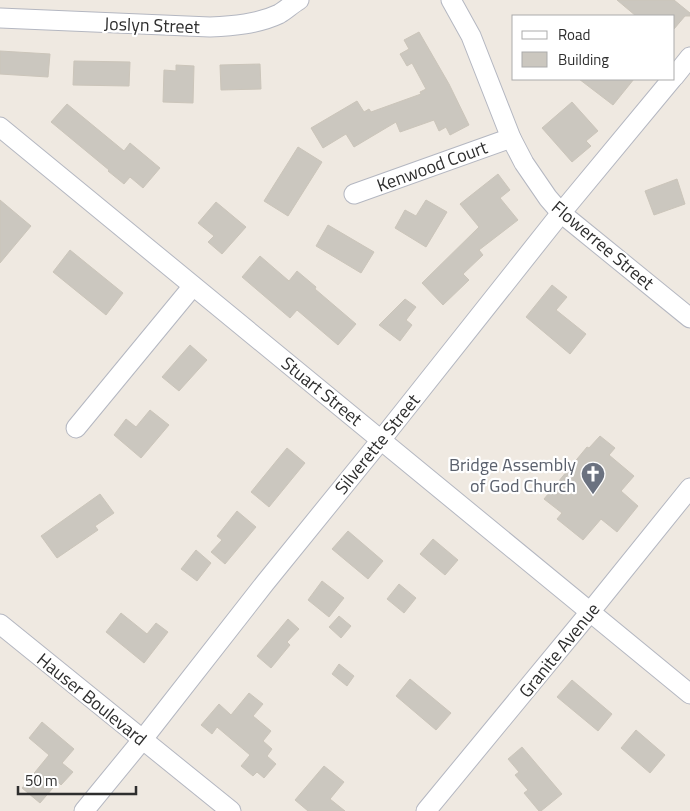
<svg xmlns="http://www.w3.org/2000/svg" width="690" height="811" font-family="'Titillium Web',sans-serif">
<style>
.building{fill:#cbc7bf;stroke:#cbc5ba}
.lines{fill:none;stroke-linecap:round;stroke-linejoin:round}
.street-casing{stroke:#b4b7c1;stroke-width:21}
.street{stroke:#fff;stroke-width:19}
.labels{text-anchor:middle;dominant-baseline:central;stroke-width:4.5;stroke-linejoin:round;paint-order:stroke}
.street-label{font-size:18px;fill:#2e2e2e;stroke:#fff}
.worship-label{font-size:18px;fill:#5b616d;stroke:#fff;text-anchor:end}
</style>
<rect width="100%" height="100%" fill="#efe9e1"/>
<g class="building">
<polygon points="617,0 674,0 690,13 690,16 685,16 674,29 674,16 636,16"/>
<polygon points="419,32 449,84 469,125 450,135 446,127 439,131 434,120 400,132 396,122 354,147 346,134 323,148 311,128 357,101 364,112 369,109 371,112 421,94 420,92 426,89 412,63 407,66 400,54 409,49 404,40"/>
<polygon points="0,51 50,54 48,77 0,74"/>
<polygon points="74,61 130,62 129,86 73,85"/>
<polygon points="260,64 261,89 221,90 220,65"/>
<polygon points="176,65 194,66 193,103 163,102 164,70 176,71"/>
<polygon points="579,79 634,79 613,105"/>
<polygon points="572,102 598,131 586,141 591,146 572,162 542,128"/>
<polygon points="67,104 124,151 130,143 160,168 143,188 130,177 124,184 108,171 109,170 51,122"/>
<polygon points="298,147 322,162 288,216 264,201"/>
<polygon points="498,174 510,190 500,198 518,220 479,250 483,255 463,274 469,280 443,305 422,283 479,227 460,204"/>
<polygon points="677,179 685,204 654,215 645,191"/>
<polygon points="0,200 31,226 0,263"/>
<polygon points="426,200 447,212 426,247 395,228 405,210 416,216"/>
<polygon points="216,202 246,227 222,254 208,242 214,236 198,223"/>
<polygon points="328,225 374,252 361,273 316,246"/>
<polygon points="70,250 123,293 106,315 53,272"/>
<polygon points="260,256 289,281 297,271 316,287 315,289 356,324 338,345 297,310 290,318 242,277"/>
<polygon points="552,285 567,297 556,310 586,334 570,354 526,317"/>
<polygon points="405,299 416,307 406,320 412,325 400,341 379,325"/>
<polygon points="190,345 207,360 179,391 162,377"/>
<polygon points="150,410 169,425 141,458 114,435 126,419 136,427"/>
<polygon points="600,436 615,448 609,455 634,476 621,491 638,506 617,532 601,519 583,540 557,519 562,513 544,499 587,447 589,448"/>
<polygon points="287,448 305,463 269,507 251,492"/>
<polygon points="100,494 114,513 95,526 98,530 57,558 41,536"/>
<polygon points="237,511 256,527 225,564 211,552 222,540 217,536"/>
<polygon points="348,531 383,561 368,579 332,549"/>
<polygon points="433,539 458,560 445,575 420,554"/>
<polygon points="196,550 211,563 197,581 181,569"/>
<polygon points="322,581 344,598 329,617 308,600"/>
<polygon points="399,584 416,598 404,613 387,599"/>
<polygon points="121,613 147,634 156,623 168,632 144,663 106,632"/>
<polygon points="339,616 351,626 341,638 329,627"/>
<polygon points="288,619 299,629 287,642 290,645 271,668 257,656"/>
<polygon points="339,664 354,676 347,686 332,674"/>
<polygon points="410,679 451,713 436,730 396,696"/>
<polygon points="572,680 612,714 598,731 557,697"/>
<polygon points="249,693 263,704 253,716 271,731 263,741 272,749 267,756 276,764 264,778 257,772 253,776 241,766 250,755 217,727 212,734 201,725 219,704 231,715"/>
<polygon points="42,722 74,749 62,763 73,772 61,785 58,782 40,803 22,788 49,755 29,738"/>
<polygon points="636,730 665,755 650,773 621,748"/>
<polygon points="522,747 562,794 541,811 539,811 524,793 528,790 515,775 519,772 508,759"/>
<polygon points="324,766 344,782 330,799 345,811 308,811 295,800"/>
</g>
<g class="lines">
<defs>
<g id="street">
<polyline points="451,0 471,36 511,138 524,163 548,198 561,213 690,318"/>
<path d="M 0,18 L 210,27 C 233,26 258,24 279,14 C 286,10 292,4 299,0"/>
<polyline points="674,77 690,57"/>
<polyline points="0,127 690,694"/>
<polyline points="354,194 511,138"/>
<polyline points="76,428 193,286"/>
<polyline points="0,624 231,811"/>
<polyline points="84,811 143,739 265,583 381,440 561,213 672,79"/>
<polyline points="426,811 590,612 690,488"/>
</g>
</defs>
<use href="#street" class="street-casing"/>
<use href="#street" class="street"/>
</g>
<defs>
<symbol id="church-pin" viewBox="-11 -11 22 30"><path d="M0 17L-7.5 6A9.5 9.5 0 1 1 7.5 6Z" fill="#6b7280" stroke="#fff"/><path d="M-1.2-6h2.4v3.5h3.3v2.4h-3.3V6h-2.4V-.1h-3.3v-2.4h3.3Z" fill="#fff"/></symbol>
</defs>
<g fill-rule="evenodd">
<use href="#church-pin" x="579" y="460" width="28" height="38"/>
</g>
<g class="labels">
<g class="street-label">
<text transform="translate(152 25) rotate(2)">Joslyn Street</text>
<text transform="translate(432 166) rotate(-20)">Kenwood Court</text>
<text transform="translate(603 245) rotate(40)">Flowerree Street</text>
<text transform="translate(322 391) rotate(39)">Stuart Street</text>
<text transform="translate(377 444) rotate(-51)">Silverette Street</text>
<text transform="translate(559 650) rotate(-51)">Granite Avenue</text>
<text transform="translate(92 699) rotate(39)">Hauser Boulevard</text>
</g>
<g class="worship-label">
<text x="576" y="464">Bridge Assembly<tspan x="576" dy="21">of God Church</tspan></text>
</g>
</g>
<rect x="512" y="15" width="162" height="65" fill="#ffffff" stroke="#ababab"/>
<rect x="522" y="31" width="25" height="8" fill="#ffffff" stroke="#ababab"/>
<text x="558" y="40" font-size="15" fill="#2e2e2e">Road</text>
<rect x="522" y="52" width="25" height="15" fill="#cbc7bf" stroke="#ababab"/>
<text x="558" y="65" font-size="15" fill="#2e2e2e">Building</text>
<path d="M18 786v8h118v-8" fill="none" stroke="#2e2e2e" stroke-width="2.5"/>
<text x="25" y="786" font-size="15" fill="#2e2e2e" stroke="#ffffff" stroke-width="4" paint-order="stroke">50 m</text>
</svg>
